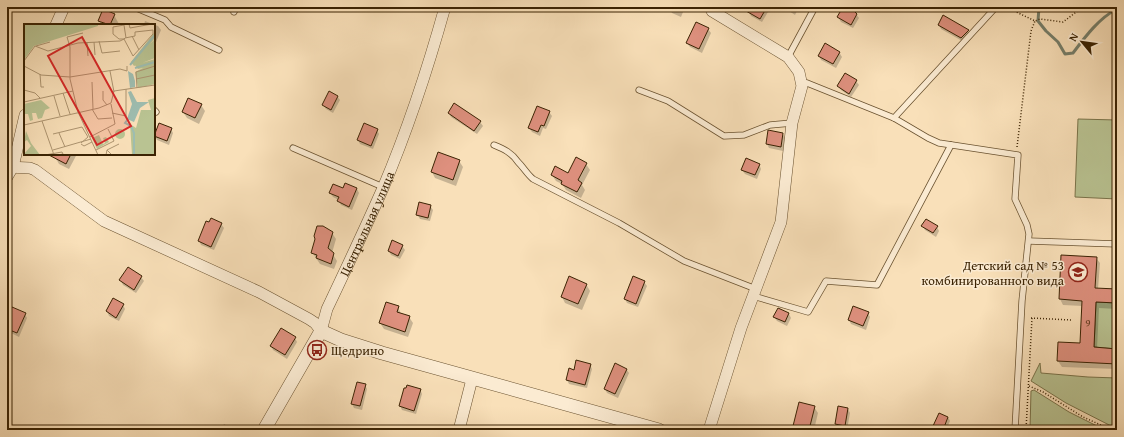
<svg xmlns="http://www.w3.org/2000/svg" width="1124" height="437" font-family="'Gentium Book Plus',serif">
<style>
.green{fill:#b9c392;stroke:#7a734a}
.shadow{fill:#0003}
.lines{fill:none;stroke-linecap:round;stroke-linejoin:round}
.stream{stroke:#767f6b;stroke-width:3}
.building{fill:#de907e;stroke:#3b2303}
.service-casing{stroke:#6a5230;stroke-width:7}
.minor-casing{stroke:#6a5230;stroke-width:12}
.tertiary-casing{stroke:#6a5230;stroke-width:14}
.path{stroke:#3b2303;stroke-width:1.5;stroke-dasharray:1 2;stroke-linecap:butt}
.service{stroke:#fbebd2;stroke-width:5.5}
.minor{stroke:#fbebd2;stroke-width:11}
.tertiary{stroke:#fbebd2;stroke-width:13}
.labels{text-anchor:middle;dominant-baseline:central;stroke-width:3;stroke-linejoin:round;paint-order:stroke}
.number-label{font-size:11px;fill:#643e22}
.street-label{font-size:13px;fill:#3b2303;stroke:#fbebd2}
.poi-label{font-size:13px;fill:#3b2303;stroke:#fbebd2;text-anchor:end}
.inset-river{fill:none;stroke:#9ebdb0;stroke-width:2}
.inset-road{fill:none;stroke:#ad9470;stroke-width:1}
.view{fill:#d62828;fill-opacity:0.15;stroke:#d62828;stroke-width:2}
.inset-edge{fill:none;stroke:#3b2303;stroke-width:2}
</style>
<rect width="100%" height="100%" fill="#f9e0b9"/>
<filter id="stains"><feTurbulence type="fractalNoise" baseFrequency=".005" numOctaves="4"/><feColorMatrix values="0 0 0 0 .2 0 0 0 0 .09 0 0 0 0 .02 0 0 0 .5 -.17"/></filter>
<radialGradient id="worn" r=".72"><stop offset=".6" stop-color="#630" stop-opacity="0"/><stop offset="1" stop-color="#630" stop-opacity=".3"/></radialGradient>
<g class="green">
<polygon points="1078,119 1117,120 1117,199 1075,197"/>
<polygon points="1096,302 1117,303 1117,349 1094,347"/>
<polygon points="1040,363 1041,373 1088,377 1117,378 1117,429 1066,403 1031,381"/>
<polygon points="1034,390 1069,412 1105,430 1030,430 1031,391"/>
</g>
<g class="shadow">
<polygon points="670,7 685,7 681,17 672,13 669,8"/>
<polygon points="751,7 771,7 762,22 751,16 749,12"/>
<polygon points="783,7 799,7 795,15"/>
<polygon points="844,7 860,7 856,14 859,18 853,28 841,22 838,17"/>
<polygon points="114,15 119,24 118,25 101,25 99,21"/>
<polygon points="944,17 968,31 971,35 964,42 941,29 939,25"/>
<polygon points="145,21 158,26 161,30 154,47 154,25 144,25"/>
<polygon points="696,23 708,29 711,33 702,53 690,47 687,43"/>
<polygon points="839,52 842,57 836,68 821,60 819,56"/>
<polygon points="856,81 859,85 851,97 841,90 838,86"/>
<polygon points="337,96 340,100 333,113 326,109 323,105"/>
<polygon points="201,105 205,111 199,124 187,118 183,112"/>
<polygon points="549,112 552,116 546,129 543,128 540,136 532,132 529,128"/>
<polygon points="449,113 480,122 483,126 477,134 451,117"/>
<polygon points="171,129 173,133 169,145 157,140 155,136"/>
<polygon points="377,130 379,134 373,149 360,144 358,140"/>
<polygon points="769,131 783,134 785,138 783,151 769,148 767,144"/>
<polygon points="57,154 77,154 69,169 59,164 55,157"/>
<polygon points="459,161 463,167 456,186 435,178 432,172"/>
<polygon points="586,164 590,170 582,185 585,190 581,198 566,190 562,184 556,181 552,175 568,174"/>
<polygon points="759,164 761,169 757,179 745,174 742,170"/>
<polygon points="346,184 357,189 359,193 352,210 341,205 339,201 339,200 333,197 330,193 343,190"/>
<polygon points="430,206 433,210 430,221 420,219 417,214"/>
<polygon points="209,224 221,224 224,228 214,250 201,245 199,240"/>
<polygon points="923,226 937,227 939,231 936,237 925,230"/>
<polygon points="332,233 336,239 332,253 337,261 334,269 320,264 312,252 316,239"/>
<polygon points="402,246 405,250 400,259 391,255 389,251"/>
<polygon points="1062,256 1096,258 1100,263 1098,289 1117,290 1117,309 1099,308 1097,349 1117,350 1117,369 1062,367 1058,361 1081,344 1083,306 1063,305 1060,299"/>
<polygon points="141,277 144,281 136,293 123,285 121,281"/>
<polygon points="644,282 647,286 638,307 627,303 625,299"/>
<polygon points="586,284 590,291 582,310 565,303 562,297"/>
<polygon points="123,305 125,309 119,321 109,316 107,311"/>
<polygon points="398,307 401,314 409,317 413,323 408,337 384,329 380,323"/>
<polygon points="778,309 789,314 791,318 787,326 777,321 774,317"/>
<polygon points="868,313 870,317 866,330 851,324 849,320"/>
<polygon points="25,314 27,318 19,337 7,331 7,320"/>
<polygon points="295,338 297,342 287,359 273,350 271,346"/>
<polygon points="590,365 592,369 587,388 569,384 567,380"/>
<polygon points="626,369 629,373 618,398 607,393 605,389"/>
<polygon points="365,385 367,389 362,410 354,408 352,404"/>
<polygon points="420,389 422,394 416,414 402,410 400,406 406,390"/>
<polygon points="814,407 818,413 814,430 793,430"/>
<polygon points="848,409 850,413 847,430 838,428 836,424"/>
<polygon points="948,417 950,421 946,430 937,430 935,426"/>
<polygon points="9,424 15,430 7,430 7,426"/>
<polygon points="224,424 235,430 221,430"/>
</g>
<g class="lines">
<path class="stream" d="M 1039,7 L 1038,21 L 1046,31 L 1058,42 L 1065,54 L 1073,53 C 1085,37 1099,18 1117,9"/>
</g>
<g class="building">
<polygon points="739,7 767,7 760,19"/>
<polygon points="843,7 856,7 854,11 857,14 851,25 837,17"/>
<polygon points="103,9 115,14 110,25 98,21"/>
<polygon points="943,15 969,30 961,38 938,25"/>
<polygon points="696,22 709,28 699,49 686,43"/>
<polygon points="825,43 840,52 833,64 818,56"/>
<polygon points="845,73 857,80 849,94 837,86"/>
<polygon points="329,91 338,96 331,110 322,105"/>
<polygon points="188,98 202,104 195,118 182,112"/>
<polygon points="454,103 481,121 474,131 448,113"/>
<polygon points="537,106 550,111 544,126 541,125 538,132 528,128"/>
<polygon points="159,123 172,128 167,141 154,136"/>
<polygon points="364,123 378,129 371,146 357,140"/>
<polygon points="768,130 783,133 781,147 766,144"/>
<polygon points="438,152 460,160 453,180 431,172"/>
<polygon points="47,154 71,154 66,164"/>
<polygon points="576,157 587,163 578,180 582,183 577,192 561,184 562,181 551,175 555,166 568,173"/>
<polygon points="746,158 760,164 755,175 741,170"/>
<polygon points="345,183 357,188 349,207 337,201 339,197 329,193 333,184 343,188"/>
<polygon points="419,202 431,205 428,218 416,215"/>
<polygon points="211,218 222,223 211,247 198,241 206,221 209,222"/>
<polygon points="926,219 938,226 933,233 921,226"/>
<polygon points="317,226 323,226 333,232 328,248 334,253 331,264 316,258 317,255 311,253 315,239 314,236"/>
<polygon points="392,240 403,245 398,256 388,251"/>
<polygon points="1061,255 1097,257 1095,288 1117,289 1117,303 1096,302 1094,347 1117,349 1117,364 1057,361 1058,342 1080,343 1082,301 1059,299"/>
<polygon points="128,267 142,276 134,290 119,280"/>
<polygon points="569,276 587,284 578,304 561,297"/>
<polygon points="633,276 645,281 636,304 624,299"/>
<polygon points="113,298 124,304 116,318 106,311"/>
<polygon points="386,302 399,306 397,312 410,316 405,332 379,323"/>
<polygon points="853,306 869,312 863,326 848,320"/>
<polygon points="12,307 26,313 17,333 7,329 7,317"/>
<polygon points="778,308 789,313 785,322 773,317"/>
<polygon points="281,328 296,337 285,355 270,346"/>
<polygon points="576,360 591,364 585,385 566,380 569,368 574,370"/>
<polygon points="615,363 627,369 615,394 604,389"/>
<polygon points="357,382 366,384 360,406 351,404"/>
<polygon points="407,385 421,389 414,411 399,406 404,388 406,388"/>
<polygon points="799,402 815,406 809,430 792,430"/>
<polygon points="838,406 848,408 845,426 835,424"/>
<polygon points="939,413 948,417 943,430 933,426"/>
</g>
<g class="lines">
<defs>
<g id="service">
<polyline points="134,7 165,20 171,27 219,50"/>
<polyline points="234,12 236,7"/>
<polyline points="788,57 815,7"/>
<polyline points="801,82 807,83 894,118 928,138 939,143 1018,155 1015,199 1027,225 1029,234 1022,301 1015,430"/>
<polyline points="639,90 668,101 724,136 744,135 770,125 792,123"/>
<polyline points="154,110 156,112"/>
<polyline points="894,118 996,7"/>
<path d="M 494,145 C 504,149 512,153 518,162 C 524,168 527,174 533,179 L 619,223 L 684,261 L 756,289"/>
<polyline points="293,148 383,187"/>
<polyline points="1029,241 1117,244"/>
<polyline points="753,296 808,312 826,281 877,285 951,145"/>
</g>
<g id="minor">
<polyline points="56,25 64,7"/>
<polyline points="7,167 30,168 35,170 104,221 259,292 309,319 315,323 321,331"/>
<polyline points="7,177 13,167 25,115"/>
<path id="s1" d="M 321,331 L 327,309 C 346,269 365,229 383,188 C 408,129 428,68 445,7"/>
<polyline points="459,430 472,379"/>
<polyline points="709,430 741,328 781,222 792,123 802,86 799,72 788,57 712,11 710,7"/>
</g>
<polyline id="tertiary" points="264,430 321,331 341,340 382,353 659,430"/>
</defs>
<use href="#service" class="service-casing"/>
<use href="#minor" class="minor-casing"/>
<use href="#tertiary" class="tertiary-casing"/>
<g class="path">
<polyline points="1006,7 1035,21 1040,19 1063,22 1083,7"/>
<polyline points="1017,147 1031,31 1035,21"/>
<polyline points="1031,318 1071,320"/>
<polyline points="1029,386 1043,392 1083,417 1112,430"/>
<polyline points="1026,430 1032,318"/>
</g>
<use href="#service" class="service"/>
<use href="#minor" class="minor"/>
<use href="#tertiary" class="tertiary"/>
</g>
<defs>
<symbol id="school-ring" viewBox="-11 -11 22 22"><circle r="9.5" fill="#fbebd2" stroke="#8f2418" stroke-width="1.5"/><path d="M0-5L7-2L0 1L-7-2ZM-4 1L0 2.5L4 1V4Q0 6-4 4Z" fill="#8f2418"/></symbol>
<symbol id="bus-ring" viewBox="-11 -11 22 22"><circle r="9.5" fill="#fbebd2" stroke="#8f2418" stroke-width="1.5"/><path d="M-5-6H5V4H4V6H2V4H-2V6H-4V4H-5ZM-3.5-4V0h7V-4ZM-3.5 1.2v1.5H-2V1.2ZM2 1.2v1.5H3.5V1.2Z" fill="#8f2418"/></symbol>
</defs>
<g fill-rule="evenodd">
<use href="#school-ring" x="1067" y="261" width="22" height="22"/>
<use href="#bus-ring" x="306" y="339" width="22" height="22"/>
</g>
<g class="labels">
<g class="number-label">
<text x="1088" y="323">9</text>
</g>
<g class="street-label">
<text stroke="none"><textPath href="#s1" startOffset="117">Центральная улица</textPath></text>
</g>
<g class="poi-label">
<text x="1064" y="265">Детский сад № 53<tspan x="1064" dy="15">комбинированного вида</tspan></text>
<text x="331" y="350" text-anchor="start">Щедрино</text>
</g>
</g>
<g transform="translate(24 24)">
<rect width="131" height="131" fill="#f9e0b9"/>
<path d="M 0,0 L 74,0 L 74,2 L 10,22 L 0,36 ZM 131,1 L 131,14 L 126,20 L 131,15 L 131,34 L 110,42 L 107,38 L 130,9 ZM 131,35 L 131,60 L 114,64 L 111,48 L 119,44 L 114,45 L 111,41 ZM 131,74 L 131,131 L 108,131 L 106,100 L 112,104 L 117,86 L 127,86 L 124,76 ZM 17,76 L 26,84 L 21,86 L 18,94 L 14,95 L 12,89 L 8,89 L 9,96 L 6,97 L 4,90 L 0,90 L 0,80 ZM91 110a5 5 0 1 1 10 0a5 5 0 1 1-10 0ZM 2,107 L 7,119 L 16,131 L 0,130 L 7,122 L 3,116 L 0,118 ZM 75,111 L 79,120 L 81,119 L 79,114 L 82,113 L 85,118 L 73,125 L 68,114 Z" fill="#b9c392"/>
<path d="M 104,47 L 109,50 L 111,57 L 111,63 L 106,64 ZM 107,67 L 113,78 L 125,78 L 116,84 L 110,98 L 103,95 L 108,80 L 104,68 Z" fill="#9ebdb0"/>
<path class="inset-river" d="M 106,41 L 131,11M 111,44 L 131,38M 104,95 L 101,99 L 107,102 L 110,109 L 110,131"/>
<path class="inset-road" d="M 105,0 L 106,4 L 128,0M 59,9 L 43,13 L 46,23 L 46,55 L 54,88 L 74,131M 108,12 L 115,26M 75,17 L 78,29 L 96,27M 63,18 L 64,32M 70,18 L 71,31M 12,22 L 26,18M 0,37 L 11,22 L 24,27 L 54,19 L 96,17 L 100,15 L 101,14 L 111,12 L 111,8 L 129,6 L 129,10 L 109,32 L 100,15 L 95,15 L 89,10 L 89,3 L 100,1 L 102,14M 0,42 L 17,51 L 46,53 L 96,45 L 103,47 L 103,42M 86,47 L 90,68M 16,50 L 17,63 L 20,63M 112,55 L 131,51M 68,58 L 69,85M 113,64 L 112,48 L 131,42M 0,66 L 11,69 L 16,74M 79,67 L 79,76 L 83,81M 39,69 L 46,90M 30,72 L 36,92M 0,78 L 49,67M 68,85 L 74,95 L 88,94M 88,89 L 102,92 L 102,65M 18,97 L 30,131M 0,101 L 75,84 L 87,79 L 90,67 L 131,61M 35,109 L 41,123M 29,110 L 58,103 L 64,113 L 57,119M 66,113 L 91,100 L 87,80M 57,120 L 60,122 L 68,118M 29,126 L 67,115M 72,126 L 90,117 L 84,105M 83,126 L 95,120M 21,131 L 38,128 L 39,130 L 34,131M 82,131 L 83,126 L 88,131"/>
<path class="view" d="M 58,13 L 107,102 L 73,121 L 24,32 Z"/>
<rect width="131" height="131" class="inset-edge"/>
</g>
<rect width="1124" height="437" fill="none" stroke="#f9e0b9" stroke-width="24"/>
<rect x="8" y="8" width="1108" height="421" fill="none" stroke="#3b2303" stroke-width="2"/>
<rect x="12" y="12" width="1100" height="413" fill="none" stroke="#3b2303"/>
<g transform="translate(1082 42) rotate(299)" stroke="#fbebd2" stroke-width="3" paint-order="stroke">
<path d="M0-3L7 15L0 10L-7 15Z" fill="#3b2303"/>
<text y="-6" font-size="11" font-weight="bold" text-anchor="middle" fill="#3b2303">N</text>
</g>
<rect width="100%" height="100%" filter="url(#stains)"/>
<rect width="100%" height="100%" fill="url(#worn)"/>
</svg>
